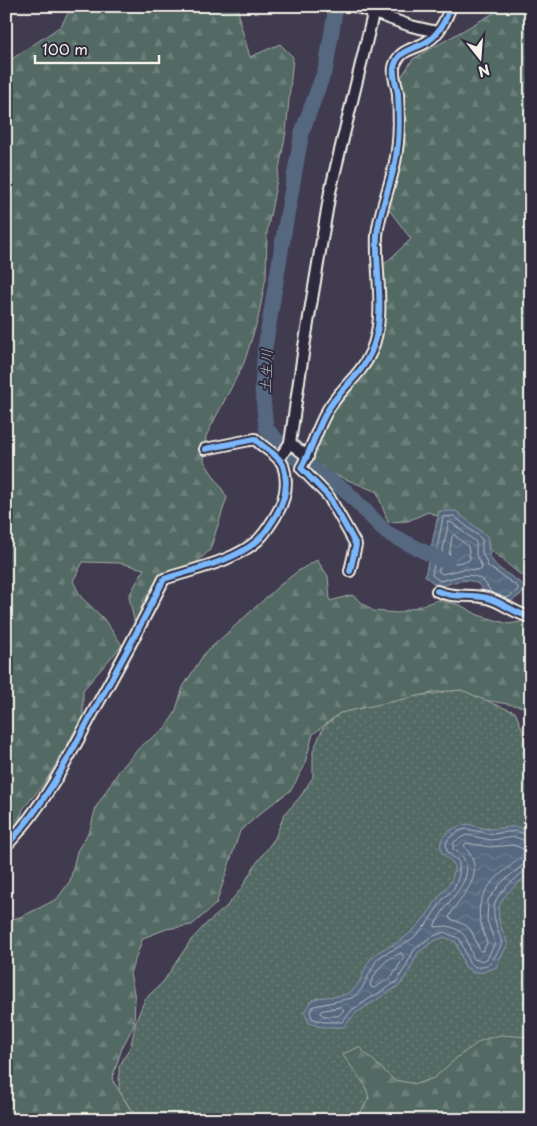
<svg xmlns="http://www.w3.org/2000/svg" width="537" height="1126" font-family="'Playpen Sans','Klee One',sans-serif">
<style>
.grass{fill:url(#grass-dots);stroke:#a4ada6}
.forest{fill:url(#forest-firs);stroke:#a4ada6}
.water{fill:url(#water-waves);stroke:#949ea9}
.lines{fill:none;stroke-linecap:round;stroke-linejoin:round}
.shore{stroke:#b4babe;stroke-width:1}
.river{stroke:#54677f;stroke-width:15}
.minor-casing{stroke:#f4f1e8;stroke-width:14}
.minor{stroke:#2f2a3d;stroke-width:10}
.cycleway-casing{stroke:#2f2a3d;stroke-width:9}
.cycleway{stroke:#7ab7fb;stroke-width:6}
.labels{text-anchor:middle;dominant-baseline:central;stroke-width:4;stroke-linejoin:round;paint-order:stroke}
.water-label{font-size:15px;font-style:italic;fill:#acb3b9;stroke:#2f2a3d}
</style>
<defs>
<pattern id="grass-dots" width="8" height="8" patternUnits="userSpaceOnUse" patternTransform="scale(1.25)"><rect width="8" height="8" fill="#536964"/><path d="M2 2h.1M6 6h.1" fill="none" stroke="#6c7f7a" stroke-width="1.8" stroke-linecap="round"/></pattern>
<pattern id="forest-firs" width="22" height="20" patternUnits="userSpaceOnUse" patternTransform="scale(1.25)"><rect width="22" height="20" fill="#536964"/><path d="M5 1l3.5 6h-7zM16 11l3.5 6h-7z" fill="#6c7f7a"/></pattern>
<pattern id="water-waves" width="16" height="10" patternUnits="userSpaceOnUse" patternTransform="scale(1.25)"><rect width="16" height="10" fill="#54677f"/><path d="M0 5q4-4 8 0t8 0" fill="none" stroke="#6d7d91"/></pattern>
</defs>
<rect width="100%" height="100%" fill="#413b50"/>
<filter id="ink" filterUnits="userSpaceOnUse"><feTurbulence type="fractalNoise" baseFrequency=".02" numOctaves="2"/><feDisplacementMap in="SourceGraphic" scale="10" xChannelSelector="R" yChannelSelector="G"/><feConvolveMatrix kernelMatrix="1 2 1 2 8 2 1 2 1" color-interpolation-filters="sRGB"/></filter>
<g filter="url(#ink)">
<polygon class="grass" points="471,689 491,703 515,712 524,733 526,756 531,769 531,1120 141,1120 132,1111 119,1091 119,1067 131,1045 136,1021 145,999 163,982 191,940 207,923 225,908 241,889 253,868 275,838 284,815 300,797 313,777 313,751 323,728 341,712 412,696 436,694 446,691"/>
<g class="forest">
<polygon points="72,6 238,6 240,23 250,57 280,44 293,57 286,132 267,232 266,277 258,319 244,363 206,436 204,461 227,497 210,550 188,570 162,578 144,599 136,630 129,596 144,569 120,563 83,562 73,581 81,597 103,618 122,645 83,690 83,715 67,746 45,782 23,809 13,844 6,849 6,63 61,26"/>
<polygon points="506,6 531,6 531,570 522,576 459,524 428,512 408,521 388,522 377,492 309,464 316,429 364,367 385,325 377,271 411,239 381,199 400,168 396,85 413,59"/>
<polygon points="317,560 328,576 330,601 352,595 373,611 398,613 438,600 460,605 478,615 509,624 531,620 531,708 484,700 462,690 436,692 340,713 313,734 304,767 291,790 268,807 240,831 216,904 192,925 166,929 143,938 130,973 135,998 134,1025 122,1048 112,1079 132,1112 145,1120 6,1120 6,921 23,916 57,899 70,881 77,851 90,830 96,807 119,771 140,747 165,728 175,713 183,687 204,654 280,585 298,571"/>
<polygon points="500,1035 531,1037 531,1120 312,1120 334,1116 358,1116 369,1098 365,1085 342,1054 359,1047 394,1080 416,1084 434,1078 459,1056 480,1041"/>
</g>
<g class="water">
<path d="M 439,511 L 456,511 L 488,537 C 486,570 506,569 528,589 C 510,602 509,607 487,597 C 476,572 459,581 438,587 L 425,576 Z"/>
<path d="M 468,824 C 475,826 484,829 492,829 C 507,828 518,823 531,833 L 531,872 C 518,886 495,896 499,918 C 500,927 505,936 508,944 L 495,968 L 483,972 L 473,973 L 465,967 L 456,942 L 444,937 L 432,942 L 418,953 L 410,970 L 400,985 L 356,1013 L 344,1027 L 322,1027 L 309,1023 L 304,1012 C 306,1009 308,1005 310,1002 C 320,993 339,1000 350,992 C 362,985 363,967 372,957 C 380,949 389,947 398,942 C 418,929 426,916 439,897 C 448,884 455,881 454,864 L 442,853 C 441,850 440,844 441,841 C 444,831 458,826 468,824 Z"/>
</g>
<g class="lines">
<g class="shore">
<polygon points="449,522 452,523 476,542 476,555 482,567 481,570 464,569 442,574 439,572"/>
<polygon points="454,535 468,546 470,559 468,561 450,564 448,563 452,537"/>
<path d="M 491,593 C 480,567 461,576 440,581 L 432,575 L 443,517 L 454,516 L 482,539 L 482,552 L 488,566 L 518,587 L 518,590 L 509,597 L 503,598"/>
<path d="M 531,836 L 516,831 L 491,834 L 467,829 L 459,831 L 449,838 L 446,843 L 447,851 L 459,862 L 459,875 L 454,888 L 443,899 L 426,925 L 413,938 L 399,947 L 384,954 L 376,961 L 361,990 L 352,998 L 314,1006 L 310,1012 L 312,1018 L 323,1022 L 342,1022 L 353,1009 L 396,982 L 405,968 L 414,950 L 429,938 L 444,932 L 460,939 L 469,963 L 475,967 L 482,967 L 491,963 L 502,944 C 493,912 485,905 514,880 C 519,876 524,870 531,869"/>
<path d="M 531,843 L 515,837 L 491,840 L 467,835 L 462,837 L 454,842 L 453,849 C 457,852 462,854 464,859 C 473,877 456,892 448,904 C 443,911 439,918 435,924 L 435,927 C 439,927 443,926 447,926 C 469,931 466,942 474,959 L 480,961 L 487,959 L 495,943 L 487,920 L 488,900 L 501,883 L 523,865 L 531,863"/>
<path d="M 531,850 L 523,849 L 514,845 L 490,847 L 467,843 L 464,845 C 465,849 470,852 472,858 C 482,884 457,897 449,918 L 465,925 L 471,930 L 480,951 L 483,951 L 487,943 C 485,936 482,930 481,924 C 474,899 490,882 508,868 C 515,862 521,856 531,855"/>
<path d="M 401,953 L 404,957 L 392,977 L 374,988 L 371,987 L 370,984 C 379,967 382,961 401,953 Z"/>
<polygon points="341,1007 344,1010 338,1016 324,1016 320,1013 321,1011"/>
</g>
<polyline class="river" points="336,6 326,67 302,132 285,227 265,348 262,387 266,428 291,455 345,490 387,533 441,560 447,562"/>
<defs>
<g id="minor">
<polyline points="354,6 411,26 437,32"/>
<polyline points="290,443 304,347 330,192 375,6"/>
<polyline points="279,459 290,443 308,457"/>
<path d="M 350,571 L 356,545 L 350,534 L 329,497 L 301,468 C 311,451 316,431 326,413 C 337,391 361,376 371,352 C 387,315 375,274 377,235 C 380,206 394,179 397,150 C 400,132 399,112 398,94 C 397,84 391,74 395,64 C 401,48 417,49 428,41 C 440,33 446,19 451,6"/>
<path d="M 437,591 C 456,599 469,593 487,598 C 503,602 515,614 531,617"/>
<path d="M 6,846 C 43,807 67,761 92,714 C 117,670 141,625 164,579 C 194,569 232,562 257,541 C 264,535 270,525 275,517 C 285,501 289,483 283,465 C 279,455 263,448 255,439 L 205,449"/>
</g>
</defs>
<use href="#minor" class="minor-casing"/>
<use href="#minor" class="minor"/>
<defs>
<g id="cycleway">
<path d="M 350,571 L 356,545 L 350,534 L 329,497 L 301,468 C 311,451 316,431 326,413 C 337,391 361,376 371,352 C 387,315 375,274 377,235 C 380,206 394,179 397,150 C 400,132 399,112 398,94 C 397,84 391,74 395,64 C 401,48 417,49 428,41 C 440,33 446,19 451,6"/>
<path d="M 437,591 C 456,599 469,593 487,598 C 503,602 515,614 531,617"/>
<path d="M 6,846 C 43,807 67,761 92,714 C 117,670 141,625 164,579 C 194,569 232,562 257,541 C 264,535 270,525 275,517 C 285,501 289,483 283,465 C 279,455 263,448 255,439 L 205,449"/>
</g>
</defs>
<use href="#cycleway" class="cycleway-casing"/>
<use href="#cycleway" class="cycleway"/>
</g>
</g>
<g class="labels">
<g class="water-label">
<text transform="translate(265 371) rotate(-88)">土生川</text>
</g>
</g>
<rect width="537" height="1126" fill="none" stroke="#2f2a3d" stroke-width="25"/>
<rect x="12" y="12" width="512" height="1101" fill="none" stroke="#f4f1e8" stroke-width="2" filter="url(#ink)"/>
<g transform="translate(480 58) rotate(163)" stroke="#2f2a3d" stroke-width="4" paint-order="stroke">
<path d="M0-4L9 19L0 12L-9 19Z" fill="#f4f1e8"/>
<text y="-8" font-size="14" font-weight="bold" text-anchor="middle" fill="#f4f1e8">N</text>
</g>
<path d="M35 55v8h124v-8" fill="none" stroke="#f4f1e8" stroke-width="2.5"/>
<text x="42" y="55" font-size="15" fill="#f4f1e8" stroke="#2f2a3d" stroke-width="4" paint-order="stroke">100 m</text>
</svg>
